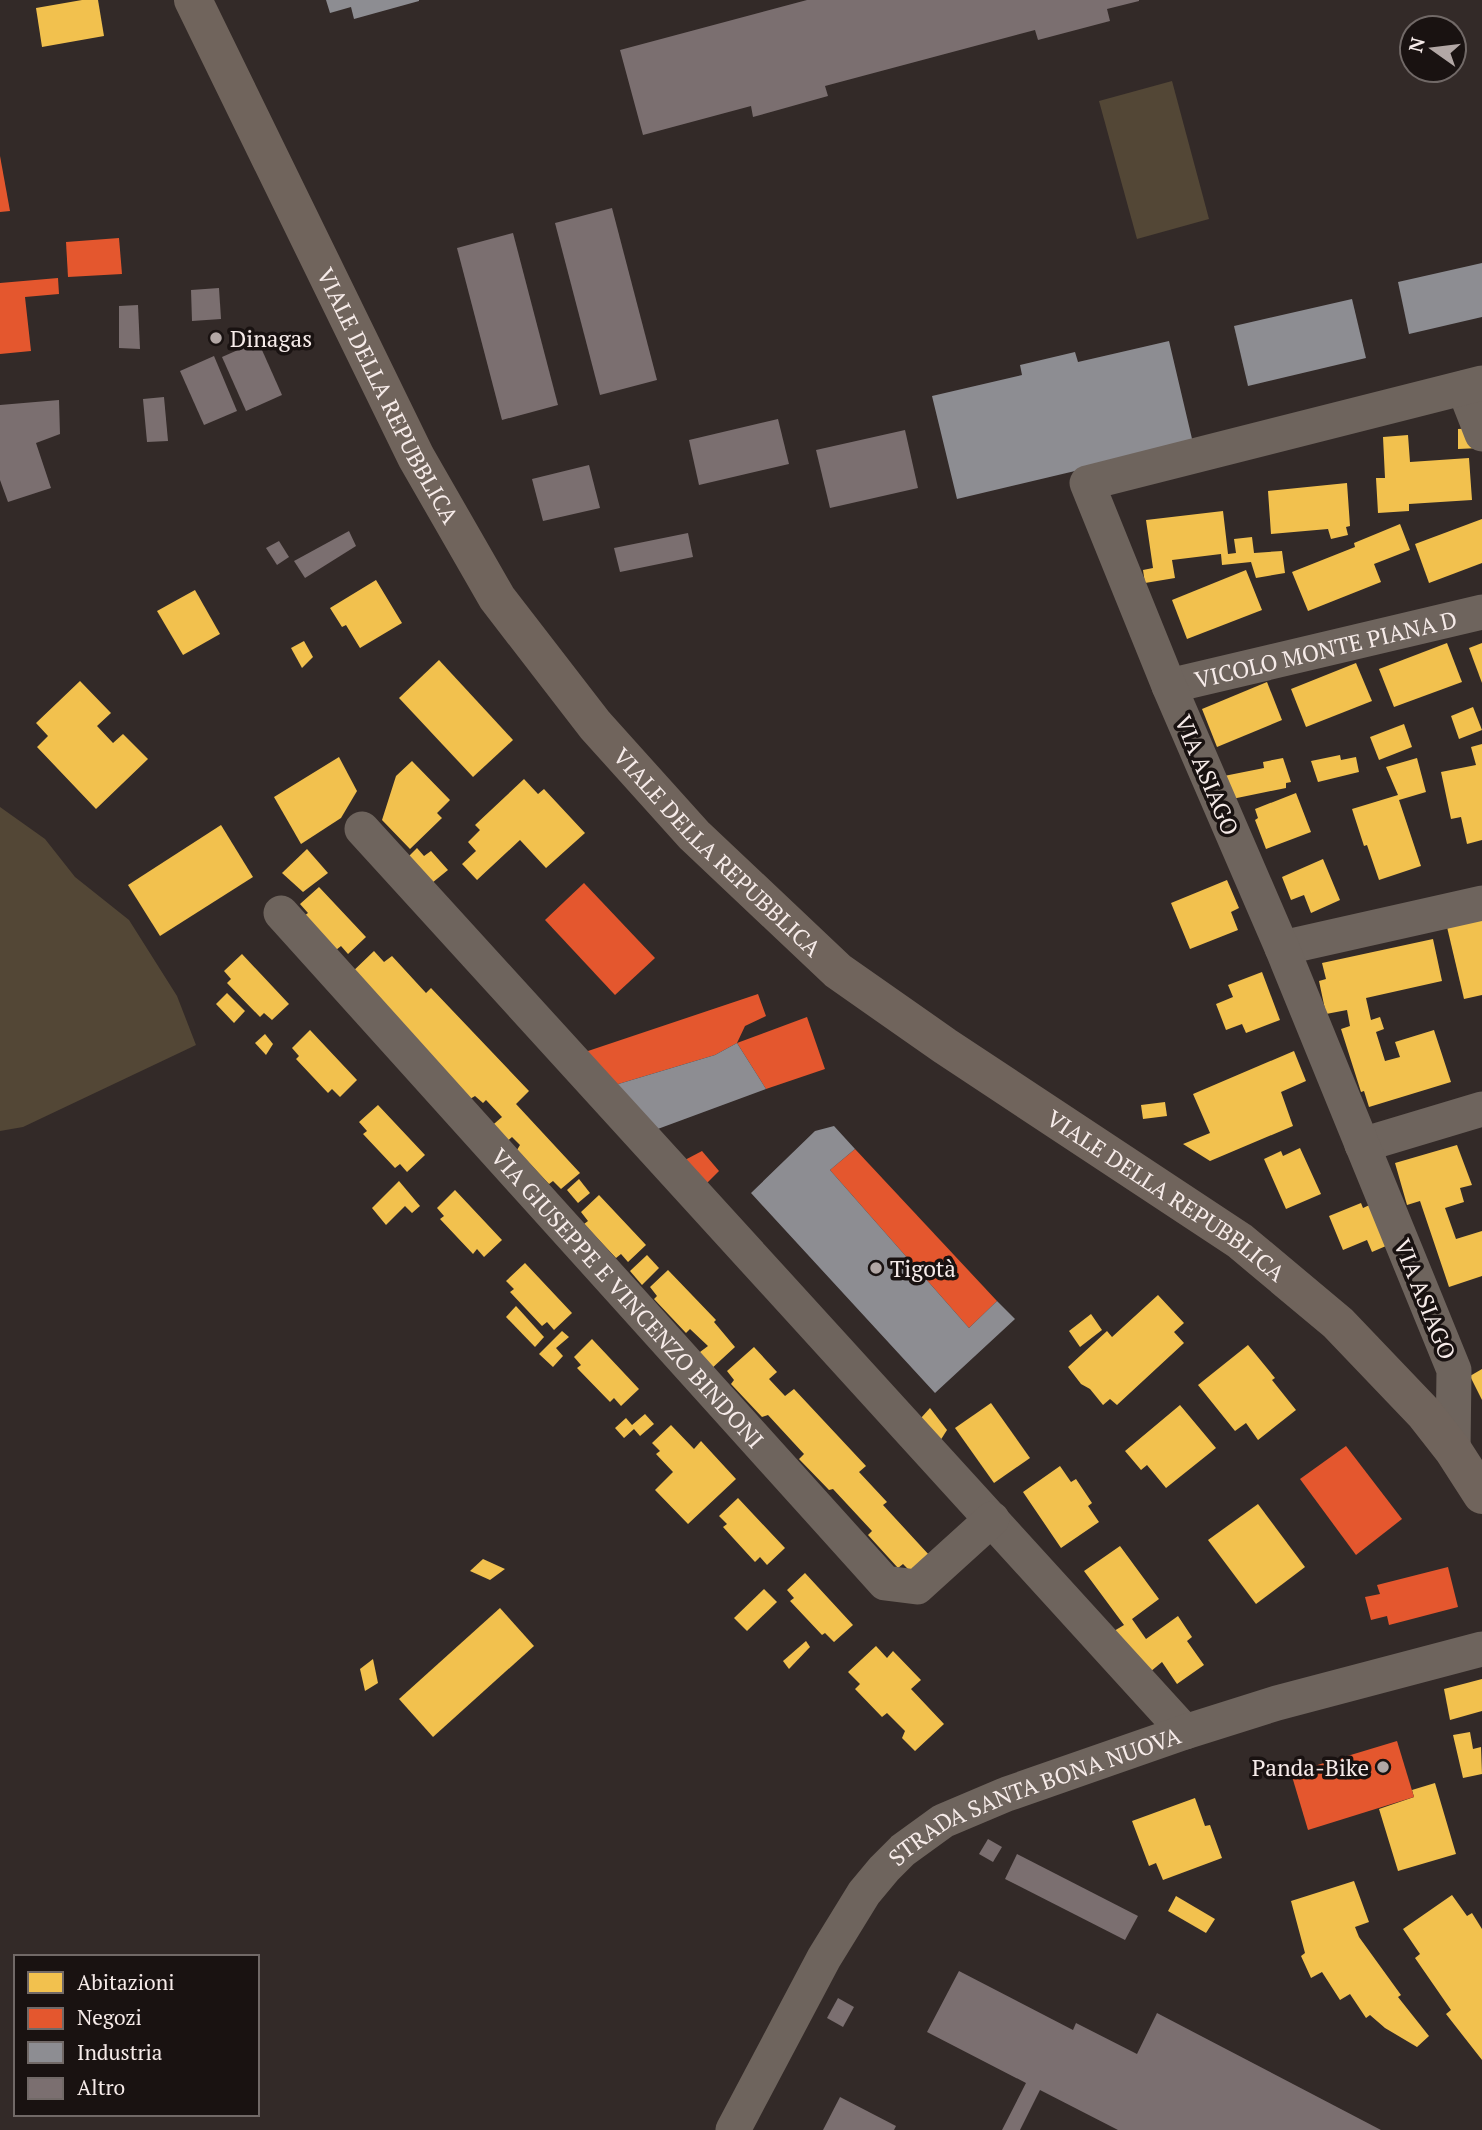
<svg xmlns="http://www.w3.org/2000/svg" width="1482" height="2130" font-family="'PT Serif',serif">
<style>
.green{fill:#534736}
.homes{fill:#f2c14e}
.shops{fill:#e4572e}
.industry{fill:#8d8d92}
.building{fill:#7b6f70}
.lines{fill:none;stroke-linecap:round;stroke-linejoin:round}
.minor{stroke:#6e645d;stroke-width:35}
.major{stroke:#70645c;stroke-width:38}
.poi-dot{fill:#b2a7a5;stroke:#191211;stroke-width:2.5}
.labels{text-anchor:middle;dominant-baseline:central;stroke-width:7;stroke-linejoin:round;paint-order:stroke}
.poi-label{font-size:23px;fill:#f6ebe9;stroke:#191211;text-anchor:start}
.street-label{font-size:23px;fill:#f6ebe9;stroke:#191211}
</style>
<rect width="100%" height="100%" fill="#332a28"/>
<g class="green">
<polygon points="1172,81 1209,219 1137,239 1099,101"/>
<polygon points="0,807 45,839 75,877 129,920 177,996 196,1045 23,1127 0,1131"/>
</g>
<g class="homes">
<polygon points="82,0 98,0 104,36 42,47 36,8"/>
<polygon points="1478,428 1479,448 1458,449 1458,429"/>
<polygon points="1408,435 1410,462 1469,458 1472,500 1409,504 1409,511 1378,513 1376,478 1385,478 1383,437"/>
<polygon points="1347,483 1350,526 1346,527 1348,535 1331,539 1328,529 1271,534 1268,491"/>
<polygon points="1223,511 1228,554 1236,553 1234,539 1252,537 1254,553 1282,551 1285,573 1256,578 1251,562 1222,565 1221,554 1172,560 1175,578 1145,583 1143,570 1153,568 1146,520"/>
<polygon points="1482,519 1482,563 1429,583 1415,544"/>
<polygon points="1400,524 1410,550 1374,564 1381,582 1308,611 1292,572 1355,547 1354,543"/>
<polygon points="1246,570 1262,610 1187,639 1172,600"/>
<polygon points="376,580 402,623 360,648 346,625 342,627 330,608"/>
<polygon points="195,590 220,634 183,655 157,611"/>
<polygon points="304,641 313,657 302,668 291,648"/>
<polygon points="1447,643 1462,682 1394,707 1379,669"/>
<polygon points="1482,643 1482,683 1469,648"/>
<polygon points="439,660 513,740 473,777 399,698"/>
<polygon points="1356,663 1372,701 1306,727 1291,689"/>
<polygon points="80,681 111,713 97,726 113,743 123,734 148,759 96,809 37,747 48,736 36,723"/>
<polygon points="1267,682 1282,720 1217,747 1202,709"/>
<polygon points="1473,707 1482,730 1459,739 1451,716"/>
<polygon points="1404,724 1412,747 1379,760 1370,737"/>
<polygon points="1482,744 1482,840 1467,844 1461,817 1451,819 1441,772 1476,765 1471,747"/>
<polygon points="1340,755 1341,760 1356,757 1359,772 1318,782 1311,761"/>
<polygon points="339,757 357,791 341,818 301,844 274,797"/>
<polygon points="1283,758 1291,782 1286,783 1286,788 1232,799 1224,776 1264,768 1263,762"/>
<polygon points="1417,758 1426,792 1399,800 1421,866 1379,880 1367,845 1364,846 1352,809 1398,795 1386,767"/>
<polygon points="412,761 450,800 437,813 442,818 410,849 382,820 396,776"/>
<polygon points="524,779 538,794 544,789 585,833 546,868 520,840 477,880 462,864 476,851 468,842 480,830 475,825"/>
<polygon points="1296,793 1311,832 1266,849 1255,820 1258,818 1255,809"/>
<polygon points="221,825 253,877 160,936 128,885"/>
<polygon points="417,848 424,856 431,851 448,870 427,887 404,861"/>
<polygon points="307,849 328,873 303,892 282,873"/>
<polygon points="1323,859 1340,900 1311,913 1304,895 1291,900 1282,877"/>
<polygon points="1227,880 1239,908 1231,912 1238,930 1190,949 1171,903"/>
<polygon points="319,887 366,937 348,954 341,946 336,950 304,916 308,913 300,904"/>
<polygon points="1482,919 1482,995 1464,999 1447,927"/>
<polygon points="1433,939 1442,981 1366,998 1371,1020 1380,1017 1384,1029 1376,1032 1385,1061 1400,1057 1395,1042 1434,1030 1451,1082 1369,1107 1364,1091 1361,1092 1341,1029 1350,1026 1347,1010 1326,1014 1319,981 1326,979 1322,963"/>
<polygon points="374,951 384,962 392,956 426,993 431,988 529,1091 516,1104 580,1173 561,1189 553,1181 549,1184 517,1150 520,1145 512,1137 503,1145 488,1129 502,1117 486,1100 483,1103 475,1096 470,1099 348,976"/>
<polygon points="242,954 289,1004 272,1020 264,1013 260,1017 227,983 231,979 224,971"/>
<polygon points="1262,972 1280,1020 1246,1033 1242,1024 1226,1030 1216,1004 1233,997 1228,985"/>
<polygon points="227,993 245,1011 234,1023 216,1004"/>
<polygon points="310,1030 357,1080 340,1097 332,1089 328,1093 296,1059 299,1056 292,1048"/>
<polygon points="265,1034 273,1044 266,1055 255,1043"/>
<polygon points="1294,1051 1306,1081 1281,1092 1293,1126 1210,1161 1183,1144 1210,1133 1193,1094"/>
<polygon points="1165,1102 1167,1116 1143,1119 1141,1105"/>
<polygon points="378,1105 425,1155 407,1172 400,1164 395,1168 363,1134 367,1131 359,1122"/>
<polygon points="1457,1145 1472,1185 1460,1188 1464,1202 1445,1208 1456,1239 1482,1231 1482,1276 1449,1287 1420,1201 1407,1205 1395,1163"/>
<polygon points="1300,1148 1321,1194 1286,1209 1264,1159 1281,1151 1283,1156"/>
<polygon points="579,1179 590,1193 578,1203 567,1190"/>
<polygon points="399,1181 420,1206 412,1213 405,1206 386,1225 372,1208"/>
<polygon points="455,1190 502,1240 484,1257 477,1249 473,1254 440,1219 444,1216 437,1208"/>
<polygon points="599,1195 646,1245 628,1262 621,1254 616,1258 584,1224 588,1221 581,1212"/>
<polygon points="1376,1202 1393,1243 1372,1252 1367,1240 1343,1250 1329,1216 1361,1203 1363,1208"/>
<polygon points="647,1255 659,1268 642,1285 630,1271"/>
<polygon points="525,1263 572,1313 554,1330 547,1322 542,1326 510,1292 514,1289 506,1281"/>
<polygon points="668,1270 716,1320 714,1322 735,1347 710,1370 696,1355 708,1346 690,1329 686,1333 654,1299 657,1296 650,1287"/>
<polygon points="1158,1295 1184,1323 1174,1332 1184,1343 1117,1405 1110,1399 1103,1405 1090,1389 1081,1384 1068,1367 1107,1331 1112,1337"/>
<polygon points="516,1306 544,1337 535,1347 506,1317"/>
<polygon points="1091,1314 1102,1330 1080,1347 1069,1331"/>
<polygon points="562,1331 569,1337 556,1348 563,1356 553,1367 539,1354"/>
<polygon points="592,1339 639,1389 621,1406 614,1398 610,1402 577,1368 581,1365 574,1357"/>
<polygon points="1248,1345 1275,1378 1272,1380 1296,1410 1258,1440 1246,1423 1235,1431 1198,1385"/>
<polygon points="754,1347 777,1372 769,1379 785,1396 794,1389 866,1466 859,1472 887,1502 883,1505 930,1556 912,1573 903,1564 898,1568 868,1535 872,1531 833,1489 829,1490 799,1459 804,1454 768,1415 762,1417 731,1384 734,1380 727,1371"/>
<polygon points="1482,1369 1482,1400 1470,1376"/>
<polygon points="991,1403 1030,1458 994,1483 955,1428"/>
<polygon points="1180,1405 1216,1448 1166,1488 1147,1465 1141,1470 1125,1451"/>
<polygon points="930,1408 947,1430 940,1441 920,1419"/>
<polygon points="645,1414 654,1424 640,1436 634,1429 624,1438 615,1428 626,1418 632,1425"/>
<polygon points="671,1425 694,1449 701,1441 736,1479 688,1524 655,1490 673,1472 656,1454 660,1451 652,1443"/>
<polygon points="1060,1466 1071,1482 1076,1479 1092,1503 1088,1506 1099,1522 1061,1548 1023,1492"/>
<polygon points="738,1498 785,1548 767,1565 760,1557 755,1562 723,1527 727,1524 719,1516"/>
<polygon points="1258,1504 1305,1567 1256,1604 1208,1540"/>
<polygon points="1120,1546 1159,1599 1132,1619 1146,1639 1178,1616 1192,1637 1187,1641 1204,1665 1177,1684 1162,1662 1150,1672 1114,1631 1124,1625 1084,1571"/>
<polygon points="483,1559 505,1569 490,1580 470,1571"/>
<polygon points="805,1573 853,1625 834,1642 825,1633 822,1635 790,1601 794,1598 787,1590"/>
<polygon points="764,1589 777,1602 747,1631 734,1618"/>
<polygon points="500,1608 534,1646 433,1737 399,1699"/>
<polygon points="806,1641 810,1647 789,1669 783,1661"/>
<polygon points="876,1646 887,1658 893,1651 921,1680 911,1689 944,1724 915,1751 902,1738 905,1731 887,1713 882,1717 855,1689 860,1684 848,1672"/>
<polygon points="373,1659 378,1683 365,1691 360,1669"/>
<polygon points="1482,1679 1482,1711 1450,1720 1444,1689"/>
<polygon points="1470,1732 1473,1749 1481,1747 1482,1774 1463,1778 1453,1735"/>
<polygon points="1435,1783 1456,1854 1398,1871 1379,1809 1414,1797 1412,1790"/>
<polygon points="1195,1798 1205,1826 1210,1825 1222,1858 1163,1880 1156,1863 1149,1866 1132,1821"/>
<polygon points="1354,1881 1369,1922 1355,1927 1359,1937 1401,1995 1398,1997 1429,2036 1417,2047 1385,2028 1370,2015 1366,2018 1350,1994 1340,2000 1322,1972 1311,1978 1301,1956 1305,1953 1291,1901"/>
<polygon points="1452,1895 1467,1916 1472,1913 1482,1929 1482,2060 1446,2014 1451,2010 1415,1958 1420,1954 1403,1929"/>
<polygon points="1176,1896 1215,1919 1206,1933 1168,1911"/>
</g>
<g class="shops">
<polygon points="0,156 10,211 0,212"/>
<polygon points="119,238 122,274 68,277 66,242"/>
<polygon points="58,278 59,294 25,297 31,351 0,354 0,283"/>
<polygon points="584,883 655,958 615,995 545,920"/>
<polygon points="758,994 766,1016 745,1026 737,1043 715,1055 615,1085 585,1052"/>
<polygon points="807,1017 825,1069 766,1089 737,1043"/>
<polygon points="855,1149 997,1301 969,1328 830,1170"/>
<polygon points="702,1151 719,1171 705,1185 683,1161"/>
<polygon points="1346,1446 1402,1519 1356,1555 1300,1479"/>
<polygon points="1448,1567 1458,1607 1389,1625 1387,1616 1371,1620 1365,1597 1380,1594 1377,1585"/>
<polygon points="1397,1741 1414,1797 1308,1830 1291,1773"/>
</g>
<g class="industry">
<polygon points="326,0 419,0 419,1 354,19 351,7 330,13"/>
<polygon points="1482,263 1482,317 1409,334 1398,282"/>
<polygon points="1352,299 1366,358 1248,386 1234,326"/>
<polygon points="1169,341 1193,443 957,499 932,396 1022,375 1020,365 1075,352 1078,362"/>
<polygon points="737,1043 766,1089 655,1130 615,1085 715,1055"/>
<polygon points="834,1126 855,1149 830,1170 969,1328 997,1301 1015,1319 935,1393 751,1193 815,1131"/>
</g>
<g class="building">
<polygon points="807,0 1139,0 1139,1 1107,9 1110,21 1038,40 1035,30 825,86 828,96 753,117 751,106 643,135 620,50"/>
<polygon points="612,208 657,380 600,395 555,223"/>
<polygon points="513,233 558,405 502,420 457,248"/>
<polygon points="219,288 221,319 192,321 191,290"/>
<polygon points="138,305 140,349 119,348 119,306"/>
<polygon points="258,341 282,395 246,411 222,357"/>
<polygon points="214,356 237,411 204,425 180,371"/>
<polygon points="164,397 168,441 147,442 143,399"/>
<polygon points="59,400 60,434 36,443 51,488 8,502 0,480 0,405"/>
<polygon points="778,419 789,464 699,485 689,440"/>
<polygon points="905,430 918,488 830,508 816,450"/>
<polygon points="589,465 600,508 543,521 532,479"/>
<polygon points="349,531 356,546 305,578 294,561"/>
<polygon points="688,533 693,557 620,572 614,548"/>
<polygon points="279,541 289,557 277,565 266,548"/>
<polygon points="988,1839 1002,1847 993,1862 979,1854"/>
<polygon points="1017,1854 1138,1916 1125,1940 1005,1879"/>
<polygon points="959,1971 1073,2030 1076,2023 1137,2054 1157,2013 1381,2130 1118,2130 1040,2090 1020,2130 1002,2130 1026,2083 927,2032"/>
<polygon points="838,1998 854,2007 843,2027 827,2018"/>
<polygon points="840,2097 896,2126 894,2130 823,2130"/>
</g>
<g class="lines">
<g class="minor">
<polyline points="1464,388 1482,434"/>
<path id="s1" d="M 1169,686 L 1482,612"/>
<polyline points="362,829 1185,1732"/>
<path id="s2" d="M 281,913 L 885,1583 L 917,1587 L 992,1519"/>
<polyline points="1282,948 1482,903"/>
<polyline points="1362,1145 1482,1109"/>
<polyline points="1453,1450 1454,1370 1282,948 1169,686 1087,483 1482,383"/>
<path id="s3" d="M 733,2130 L 824,1958 L 864,1893 L 884,1869 L 903,1850 L 943,1821 L 1007,1794 L 1185,1732 L 1277,1703 L 1482,1649"/>
</g>
<path class="major" id="s4" d="M 193,0 L 416,457 L 497,598 L 595,725 L 694,835 L 838,971 L 945,1046 L 1240,1241 L 1338,1323 L 1424,1413 L 1453,1450 L 1482,1495"/>
</g>
<g class="poi-dot">
<circle cx="216" cy="338" r="7"/>
<circle cx="876" cy="1268" r="7"/>
<circle cx="1383" cy="1767" r="7"/>
</g>
<g class="labels">
<g class="poi-label">
<text x="230" y="338">Dinagas</text>
<text x="890" y="1268">Tigotà</text>
<text x="1369" y="1767" text-anchor="end">Panda-Bike</text>
</g>
<g class="street-label">
<text stroke="none"><textPath href="#s4" startOffset="441">VIALE DELLA REPUBBLICA</textPath></text>
<text stroke="none"><textPath href="#s1" startOffset="161">VICOLO MONTE PIANA D</textPath></text>
<text transform="translate(1207 775) rotate(67)">VIA ASIAGO</text>
<text stroke="none"><textPath href="#s4" startOffset="1008">VIALE DELLA REPUBBLICA</textPath></text>
<text stroke="none"><textPath href="#s4" startOffset="1575">VIALE DELLA REPUBBLICA</textPath></text>
<text stroke="none"><textPath href="#s2" startOffset="518">VIA GIUSEPPE E VINCENZO BINDONI</textPath></text>
<text transform="translate(1425 1299) rotate(68)">VIA ASIAGO</text>
<text stroke="none"><textPath href="#s3" startOffset="472">STRADA SANTA BONA NUOVA</textPath></text>
</g>
</g>
<rect x="14" y="1955" width="245" height="161" fill="#191211" stroke="#716967" stroke-width="2"/>
<rect x="28" y="1972" width="35" height="21" fill="#f2c14e" stroke="#716967" stroke-width="2"/>
<text x="77" y="1990" font-size="21" fill="#f6ebe9">Abitazioni</text>
<rect x="28" y="2008" width="35" height="21" fill="#e4572e" stroke="#716967" stroke-width="2"/>
<text x="77" y="2025" font-size="21" fill="#f6ebe9">Negozi</text>
<rect x="28" y="2042" width="35" height="21" fill="#8d8d92" stroke="#716967" stroke-width="2"/>
<text x="77" y="2060" font-size="21" fill="#f6ebe9">Industria</text>
<rect x="28" y="2078" width="35" height="21" fill="#7b6f70" stroke="#716967" stroke-width="2"/>
<text x="77" y="2095" font-size="21" fill="#f6ebe9">Altro</text>
<g transform="translate(1433 49) rotate(284)"><circle r="33" fill="#191211" stroke="#716967" stroke-width="2"/>
<path d="M0-5L12 26L0 18L-12 26Z" fill="#b2a7a5"/>
<text y="-10" font-size="19" font-weight="bold" text-anchor="middle" fill="#f6ebe9">N</text>
</g>
</svg>
